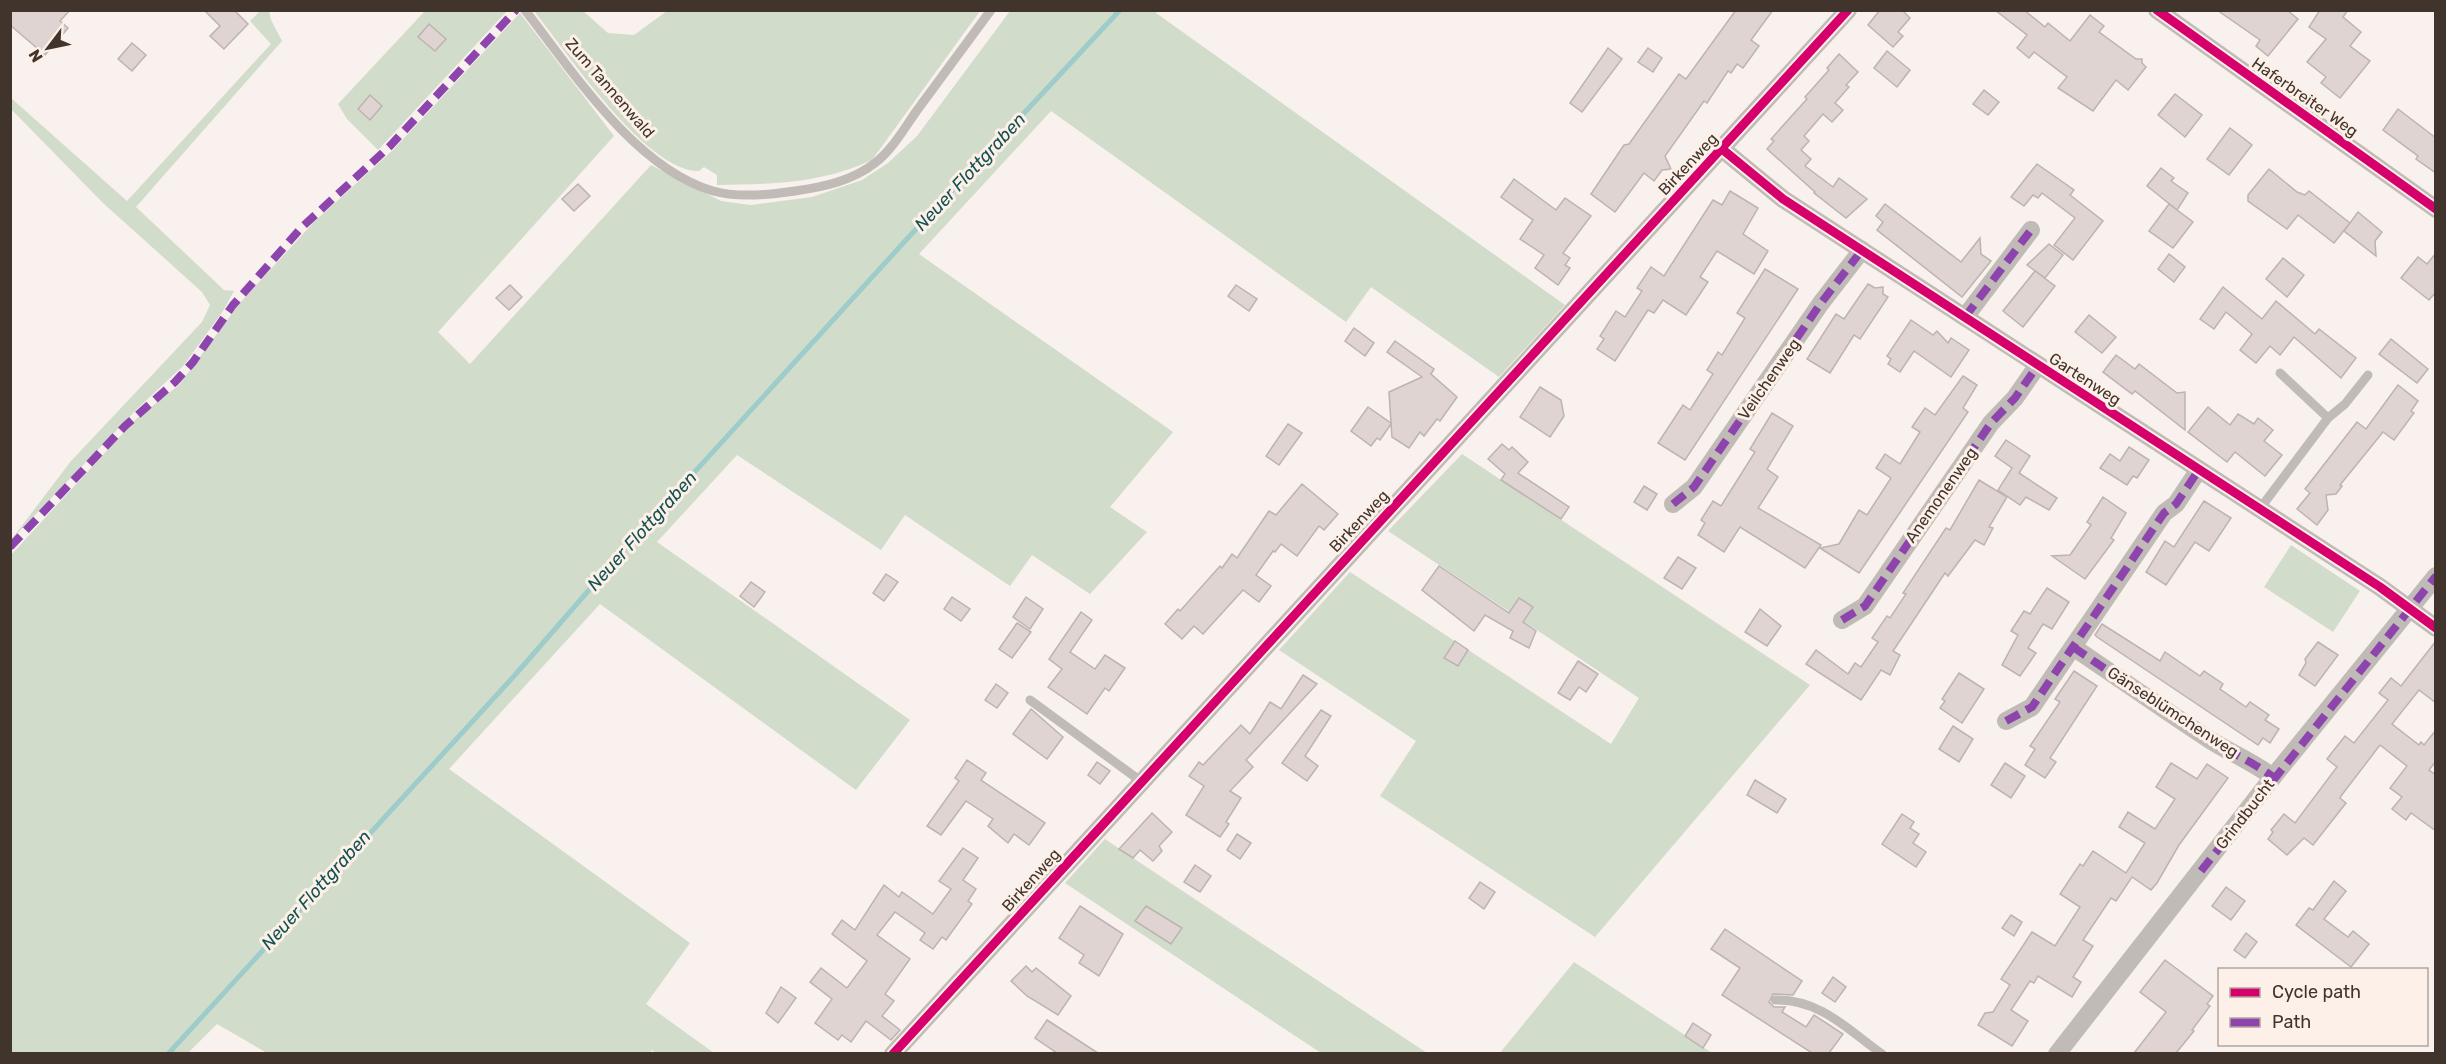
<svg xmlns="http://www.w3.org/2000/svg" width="2446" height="1064" font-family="Rubik,sans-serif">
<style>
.green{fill:#d1ddca}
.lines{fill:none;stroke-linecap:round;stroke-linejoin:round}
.stream{stroke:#9ecccb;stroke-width:5}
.building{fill:#dfd4d1;stroke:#bdb3b0;stroke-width:1.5}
.service{stroke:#c0bbb7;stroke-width:9}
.minor{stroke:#c0bbb7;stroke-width:18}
.quiet{stroke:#8e44ad;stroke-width:8;stroke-dasharray:15 8;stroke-linecap:butt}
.cycleway-casing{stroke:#fdf0e8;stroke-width:13}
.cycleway{stroke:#d6006c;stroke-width:9}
.labels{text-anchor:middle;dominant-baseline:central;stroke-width:6;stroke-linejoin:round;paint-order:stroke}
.street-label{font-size:16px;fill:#41342d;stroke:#fdf0e8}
.water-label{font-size:18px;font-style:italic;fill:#155252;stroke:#fdf0e8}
</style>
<rect width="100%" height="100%" fill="#f8f1ed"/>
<g class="green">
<polygon points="260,11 269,11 271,20 282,41 136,207 224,290 234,291 223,311 184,365 137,409 11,540 71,461 202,322 210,305 202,292 103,203 11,109 11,98 127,201 271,44 250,21"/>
<polygon points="425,11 507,11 378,150 347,119 338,104"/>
<path d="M 534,11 L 583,11 L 608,33 L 634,35 L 667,11 L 980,11 L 872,160 C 819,184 774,184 717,185 L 717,175 L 704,167 L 699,171 C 646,172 566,51 534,11 Z"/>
<polygon points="1010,11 1157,11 1156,13 1565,305 1499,377 1371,287 1346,322 1051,111 919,254 1173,432 1110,507 1147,532 1090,594 1032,555 1010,586 905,515 881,550 737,455 657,542 910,720 856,790 600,604 449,769 690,943 646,1004 714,1053 656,1053 652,1050 649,1054 267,1053 217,1024 188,1053 11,1054 11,555 136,419 179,385 239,304 314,222 393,150 520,13 614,136 438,332 470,364 651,165 721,201 751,205 812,197 862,180 888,163 917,136"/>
<polygon points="1462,454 1810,685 1595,937 1380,796 1416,741 1279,650 1350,572 1611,744 1639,698 1388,531"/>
<polygon points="2291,545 2360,591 2333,632 2264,587"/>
<polygon points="1105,839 1133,858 1427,1053 1321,1053 1065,883"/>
<polygon points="1574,962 1712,1053 1499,1054"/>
</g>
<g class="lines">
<polyline class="stream" points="168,1054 515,675 629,544 906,240 1120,10"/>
</g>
<g class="building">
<polygon points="10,10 70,10 60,21 68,28 45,55 10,25"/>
<polygon points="204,10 234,10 248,24 224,49 210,36 220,26"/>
<polygon points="1736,10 1773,10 1751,40 1759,46 1743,68 1737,64 1731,73 1728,71 1707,103 1704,101 1665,156 1671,169 1662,170 1654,181 1644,173 1615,212 1591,194 1624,145 1629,144 1679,74 1686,79"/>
<polygon points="1880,10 1902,10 1910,18 1898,32 1903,36 1893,47 1868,25"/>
<polygon points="1995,10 2024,10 2045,27 2048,23 2070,41 2090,15 2104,26 2099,32 2136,59 2142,59 2142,63 2146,67 2128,90 2116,80 2093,111 2058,88 2067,77 2034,52 2029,58 2017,48 2027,35"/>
<polygon points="2217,10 2287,10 2298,19 2268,56 2256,46 2260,40"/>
<polygon points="2320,10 2348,10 2343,17 2361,32 2350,46 2370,61 2340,98 2321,83 2326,77 2307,62 2326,39 2309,27"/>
<polygon points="429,24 446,39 435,51 418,37"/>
<polygon points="132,43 146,55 132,71 118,59"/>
<polygon points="1608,48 1622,59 1582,112 1570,103"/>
<polygon points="1648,48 1662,58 1653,72 1638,62"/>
<polygon points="1887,51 1910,70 1897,87 1874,68"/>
<polygon points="1839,54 1858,72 1846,85 1849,87 1835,103 1843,110 1832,122 1823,114 1804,136 1809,141 1801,150 1811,159 1805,166 1833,187 1839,178 1867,199 1846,218 1814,193 1815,192 1767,149 1774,141 1771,139 1807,99 1805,97 1829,70 1827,68"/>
<polygon points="1984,90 1999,102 1988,115 1973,104"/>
<polygon points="2175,94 2202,115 2185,137 2158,115"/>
<polygon points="370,95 382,106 370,120 358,109"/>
<polygon points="2398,109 2436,138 2436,173 2416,159 2418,156 2383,130"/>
<polygon points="2230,128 2252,145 2229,175 2207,159"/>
<polygon points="2037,164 2074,190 2070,195 2103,221 2073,260 2054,245 2075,218 2042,193 2038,198 2033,195 2024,206 2011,197"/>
<polygon points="2161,168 2174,178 2171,181 2188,193 2177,210 2147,186"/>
<polygon points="2269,169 2297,192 2305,195 2309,191 2350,223 2334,243 2298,215 2287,229 2248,201 2248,195"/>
<polygon points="1514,179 1556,210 1565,198 1591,216 1563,253 1570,258 1565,265 1570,268 1558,285 1535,268 1544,255 1520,239 1533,220 1501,197"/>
<polygon points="578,184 590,196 574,211 562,199"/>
<polygon points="1730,191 1758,208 1743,234 1768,251 1754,274 1717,251 1700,277 1708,282 1686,315 1663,300 1654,313 1648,310 1615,361 1597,349 1604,339 1600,336 1616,311 1625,317 1642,291 1637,288 1651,267 1664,276 1713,200 1722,205"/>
<polygon points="1885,204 1961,262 1980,238 1981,254 1991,261 1962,297 1877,230 1883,222 1876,216"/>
<polygon points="2169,204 2193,222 2173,248 2149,231"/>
<polygon points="2358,212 2382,232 2375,241 2376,256 2344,231"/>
<polygon points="2049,244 2063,255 2045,278 2027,265"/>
<polygon points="2436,253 2436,292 2429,300 2401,278 2418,257 2427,264"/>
<polygon points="2169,254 2185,267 2174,282 2158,269"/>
<polygon points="2283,258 2304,275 2287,297 2266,279"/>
<polygon points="1765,269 1798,289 1685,460 1658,443 1683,405 1690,410 1713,374 1707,370 1718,352 1722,355 1745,318 1737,313"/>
<polygon points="2035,271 2055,286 2023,327 2003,311"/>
<polygon points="1868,284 1875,288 1883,287 1883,294 1888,297 1860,339 1854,335 1830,373 1807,359 1836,314 1844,319"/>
<polygon points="510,285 522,297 509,310 496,298"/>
<polygon points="1236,285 1257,299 1249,311 1228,296"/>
<polygon points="2223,287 2262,319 2276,301 2315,334 2319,329 2356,358 2341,378 2294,337 2280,355 2270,346 2256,363 2240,350 2252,334 2226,312 2214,329 2200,319"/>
<polygon points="2089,315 2116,337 2102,353 2075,332"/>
<polygon points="1911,320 1933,335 1937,331 1948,343 1951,338 1969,350 1951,377 1914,351 1900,372 1888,364 1891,359 1887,356"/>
<polygon points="1354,328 1374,343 1365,356 1345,341"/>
<polygon points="2391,339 2428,369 2417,383 2379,354"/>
<polygon points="1395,341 1434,369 1431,374 1457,397 1440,421 1437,419 1424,436 1420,432 1409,448 1392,437 1391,424 1380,440 1377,438 1371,446 1351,431 1368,407 1391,423 1389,392 1422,377 1387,352"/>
<polygon points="2116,355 2135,369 2139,364 2177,393 2185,392 2185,430 2135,391 2132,394 2103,372"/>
<polygon points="1963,376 1977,385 1963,408 1968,412 1859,573 1820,548 1839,544 1859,510 1867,515 1891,478 1876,468 1885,454 1900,464 1920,432 1912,427 1925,408 1935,415"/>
<polygon points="2398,385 2418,401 2411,411 2414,413 2394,440 2383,432 2340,485 2342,486 2336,494 2326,495 2328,510 2317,525 2297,509 2310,493 2305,489 2357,422 2366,429"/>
<polygon points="1540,387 1561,400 1564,416 1550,437 1520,417"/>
<polygon points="2208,407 2230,425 2238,414 2254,424 2258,418 2273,430 2264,441 2282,455 2265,476 2235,452 2227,462 2188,432"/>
<polygon points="1772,413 1793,426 1767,469 1778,477 1758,508 1821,545 1805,568 1740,527 1724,552 1698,535 1705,523 1701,520 1713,501 1721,506 1755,452 1750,449"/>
<polygon points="1288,424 1302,433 1279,465 1266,456"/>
<polygon points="2006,440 2030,456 2019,473 2057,498 2049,510 2026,497 2020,505 1998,490 2012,468 1995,456"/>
<polygon points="1502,444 1509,450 1512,447 1528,462 1518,473 1569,507 1561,519 1501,480 1505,474 1488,459"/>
<polygon points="2129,447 2149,460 2137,478 2133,476 2127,485 2100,468 2110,454 2120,461"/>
<polygon points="1979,480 2007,497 1989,527 1993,528 1984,545 1975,540 1948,576 1945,573 1893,651 1900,655 1890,675 1881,670 1861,700 1806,664 1816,650 1848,674 1855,663 1861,667 1878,642 1872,638 1887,616 1890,618 1906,594 1903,593 1946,528 1950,530"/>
<polygon points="1302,484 1338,514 1324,530 1319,526 1297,556 1281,544 1275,552 1273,551 1256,575 1271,586 1259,602 1243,590 1203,634 1194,626 1182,639 1165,624 1178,609 1180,611 1220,566 1222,568 1232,554 1237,558 1269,511 1276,515"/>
<polygon points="1644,486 1657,494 1647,510 1634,502"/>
<polygon points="2103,497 2126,513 2111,538 2114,540 2085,579 2052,556 2070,555 2091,525 2087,522"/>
<polygon points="2204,501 2231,518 2209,551 2195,542 2166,585 2146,572 2165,541 2174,547"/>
<polygon points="1678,557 1696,568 1682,589 1664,578"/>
<polygon points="1439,566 1509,613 1519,598 1533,607 1523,622 1536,631 1529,648 1510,638 1513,631 1485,615 1474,631 1422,590"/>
<polygon points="886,574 898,582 884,601 873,593"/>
<polygon points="751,582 765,592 754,607 740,596"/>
<polygon points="2047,588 2069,602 2052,629 2043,624 2028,648 2036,653 2020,676 2002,665 2018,635 2011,631 2024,611 2030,614"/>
<polygon points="952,597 970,609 961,621 944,609"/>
<polygon points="1026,597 1043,609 1030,629 1013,617"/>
<polygon points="1760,609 1781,626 1767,646 1745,632"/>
<polygon points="1081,612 1092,620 1070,652 1095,669 1105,655 1125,668 1109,691 1105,688 1087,714 1048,687 1062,669 1049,659"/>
<polygon points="1017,623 1031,632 1012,658 999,649"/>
<polygon points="2102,624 2160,661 2165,652 2200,676 2204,671 2223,684 2220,689 2246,707 2250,702 2269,715 2265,720 2279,729 2270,743 2263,738 2258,745 2097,637 2095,635"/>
<polygon points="1455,641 1468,650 1458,666 1444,658"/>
<polygon points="2436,641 2436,703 2419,690 2392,724 2419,745 2421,742 2424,745 2436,730 2436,761 2429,770 2436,775 2436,831 2411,813 2406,820 2392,809 2402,797 2390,788 2407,766 2380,745 2341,796 2340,798 2346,803 2313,845 2304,838 2287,855 2268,839 2273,832 2271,830 2284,814 2295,823 2337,767 2327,759 2345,736 2354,743 2388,700 2379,693 2391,678 2401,686"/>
<polygon points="2318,642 2338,655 2315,686 2299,675 2306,663 2305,659"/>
<polygon points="1578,661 1598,674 1586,692 1579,687 1570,700 1558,693"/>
<polygon points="2074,671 2097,686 2050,758 2056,762 2045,778 2025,765 2035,749 2030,746 2060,702 2055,699"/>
<polygon points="1959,673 1984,689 1962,723 1940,708 1945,701 1942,699"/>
<polygon points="1303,675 1317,684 1246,760 1253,767 1230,791 1241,798 1226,822 1229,824 1220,837 1186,815 1204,786 1189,776 1199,762 1203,765 1241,725 1250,734 1270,702 1281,709"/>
<polygon points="996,684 1008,693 997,708 985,700"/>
<polygon points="1031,709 1063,737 1047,759 1013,734"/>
<polygon points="1321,710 1331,716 1305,756 1318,766 1307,781 1282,763"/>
<polygon points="1953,726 1973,739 1959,762 1939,749"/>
<polygon points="967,760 986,773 981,780 1045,823 1029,845 1014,834 1008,843 988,826 993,819 966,801 941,835 927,826 959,781 955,778"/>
<polygon points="1097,762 1110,771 1100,784 1088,775"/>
<polygon points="2005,763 2025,776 2011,798 1991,785"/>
<polygon points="2171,763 2197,779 2207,764 2228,778 2179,845 2157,883 2151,890 2132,877 2116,901 2111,898 2083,940 2093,946 2073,977 2081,982 2072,997 2038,976 2034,983 2030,981 2011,1010 2028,1021 2012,1046 1978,1025 1985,1013 1993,1012 2010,985 2001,979 2032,932 2055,946 2080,907 2060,894 2080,864 2083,866 2093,851 2126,873 2145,843 2119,827 2128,812 2155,829 2175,799 2156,787"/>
<polygon points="1755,780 1786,799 1777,813 1747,795"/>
<polygon points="1152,813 1172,832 1159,846 1162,851 1153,861 1140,850 1133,858 1119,849"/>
<polygon points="1902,814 1914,822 1910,828 1919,834 1913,843 1926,852 1916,867 1882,844"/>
<polygon points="1237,834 1251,843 1240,859 1227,850"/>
<polygon points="963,848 978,858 963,880 976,889 968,901 972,904 946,940 942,937 933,949 920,940 925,933 895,912 877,935 910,959 885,994 894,1001 882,1016 900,1030 891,1040 866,1021 851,1042 842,1035 838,1040 815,1023 832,999 810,982 821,968 847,988 867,961 832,934 842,920 855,930 884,885 899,897 902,892 933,914 951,889 939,881"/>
<polygon points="1195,865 1211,876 1200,892 1184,882"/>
<polygon points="2334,881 2346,891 2324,919 2348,937 2353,931 2369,944 2351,967 2296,925 2309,908 2313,910"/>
<polygon points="1480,882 1495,892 1484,909 1469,898"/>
<polygon points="2226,887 2245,901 2231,920 2212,906"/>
<polygon points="1080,906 1123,934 1099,976 1079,963 1084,955 1059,938"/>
<polygon points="1146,906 1182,928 1171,944 1135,921"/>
<polygon points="2011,915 2022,922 2014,936 2002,928"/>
<polygon points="1725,929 1802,981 1793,995 1773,994 1769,1002 1774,1007 1785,1007 1782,1012 1806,1027 1814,1015 1843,1034 1829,1053 1812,1053 1722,995 1740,968 1711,949"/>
<polygon points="2246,933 2257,942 2245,958 2234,950"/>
<polygon points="2165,960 2213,996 2207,1004 2210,1006 2192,1030 2194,1031 2176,1053 2134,1053 2166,1012 2140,992"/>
<polygon points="1026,966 1032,972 1036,968 1071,996 1058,1015 1027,996 1011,981"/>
<polygon points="1833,977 1846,987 1835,1002 1822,993"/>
<polygon points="781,987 796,998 778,1023 766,1013"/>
<polygon points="1047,1020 1098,1053 1057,1053 1035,1038"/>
<polygon points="1693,1023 1711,1035 1703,1048 1685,1036"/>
</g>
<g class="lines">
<g class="service">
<path d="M 525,10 C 573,72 635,168 713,191 C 738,198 769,195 795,191 C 823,187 852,181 875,163 C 893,149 905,127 918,109 C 942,76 967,43 991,10"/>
<polyline points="2280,373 2328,418"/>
<polyline points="2259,510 2328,418 2345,404 2368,375"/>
<polyline points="1030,700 1142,782"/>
<path d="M 1775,1000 C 1820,999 1847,1029 1882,1054"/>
</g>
<g class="minor">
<polyline points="2157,10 2436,209"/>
<polyline points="1722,149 1783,199 2380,587 2436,628"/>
<polyline points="1965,317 2031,230"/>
<polyline points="1673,504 1694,487 1821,303 1862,250"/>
<polyline points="1842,620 1865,606 1991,423 2015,398 2038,365"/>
<path d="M 2073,647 C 2119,678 2164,710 2210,740 C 2231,753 2253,762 2273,777"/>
<polyline points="2006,721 2032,707 2164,513 2176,504 2198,471"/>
<polyline points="893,1054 1848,10"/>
<polyline points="2057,1054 2273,777 2436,576"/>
</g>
<g class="quiet">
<polyline points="1965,317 2031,230"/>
<polyline points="1673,504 1694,487 1821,303 1862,250"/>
<polyline points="10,547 125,426 175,382 193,362 233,305 301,228 390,146 516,10"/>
<polyline points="1842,620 1865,606 1991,423 2015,398 2038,365"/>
<path d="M 2073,647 C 2119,678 2164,710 2210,740 C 2231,753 2253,762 2273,777"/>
<polyline points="2006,721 2032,707 2164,513 2176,504 2198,471"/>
<polyline points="2201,871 2436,576"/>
</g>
<defs>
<g id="cycleway">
<polyline points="2157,10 2436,209"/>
<polyline points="1722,149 1783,199 2380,587 2436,628"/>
<polyline points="893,1054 1848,10"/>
</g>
</defs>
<use href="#cycleway" class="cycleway-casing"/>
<use href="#cycleway" class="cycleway"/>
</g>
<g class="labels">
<g class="street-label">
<text transform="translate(610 88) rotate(49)">Zum Tannenwald</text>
<text transform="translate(2305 97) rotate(35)">Haferbreiter Weg</text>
<text transform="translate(1688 164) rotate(-47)">Birkenweg</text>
<text transform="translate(1769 379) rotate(-55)">Veilchenweg</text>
<text transform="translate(2085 379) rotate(33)">Gartenweg</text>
<text transform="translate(1941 495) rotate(-55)">Anemonenweg</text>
<text transform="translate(1359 521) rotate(-47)">Birkenweg</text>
<text transform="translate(2173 712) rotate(33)">Gänseblümchenweg</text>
<text transform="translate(2245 814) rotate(-52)">Grindbucht</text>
<text transform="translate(1031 880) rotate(-48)">Birkenweg</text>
</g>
<g class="water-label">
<text transform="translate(970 172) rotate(-47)">Neuer Flottgraben</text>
<text transform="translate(642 531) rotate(-48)">Neuer Flottgraben</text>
<text transform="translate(316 890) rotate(-48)">Neuer Flottgraben</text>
</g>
</g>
<rect width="2446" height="1064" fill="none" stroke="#41342d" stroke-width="24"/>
<rect x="2218" y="968" width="210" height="78" fill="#fdf0e8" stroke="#b2a59d" stroke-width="1.5"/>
<rect x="2230" y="988" width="30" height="9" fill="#d6006c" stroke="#b2a59d" stroke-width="1.5"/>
<text x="2272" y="998" font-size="18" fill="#41342d">Cycle path</text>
<rect x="2230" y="1018" width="30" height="9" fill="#8e44ad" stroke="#b2a59d" stroke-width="1.5"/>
<text x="2272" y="1028" font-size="18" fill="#41342d">Path</text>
<g transform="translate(48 48) rotate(238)" stroke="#fdf0e8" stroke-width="4.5" paint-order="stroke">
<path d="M0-4.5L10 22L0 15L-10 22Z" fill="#41342d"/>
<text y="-9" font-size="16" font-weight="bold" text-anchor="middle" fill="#41342d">N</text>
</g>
</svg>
